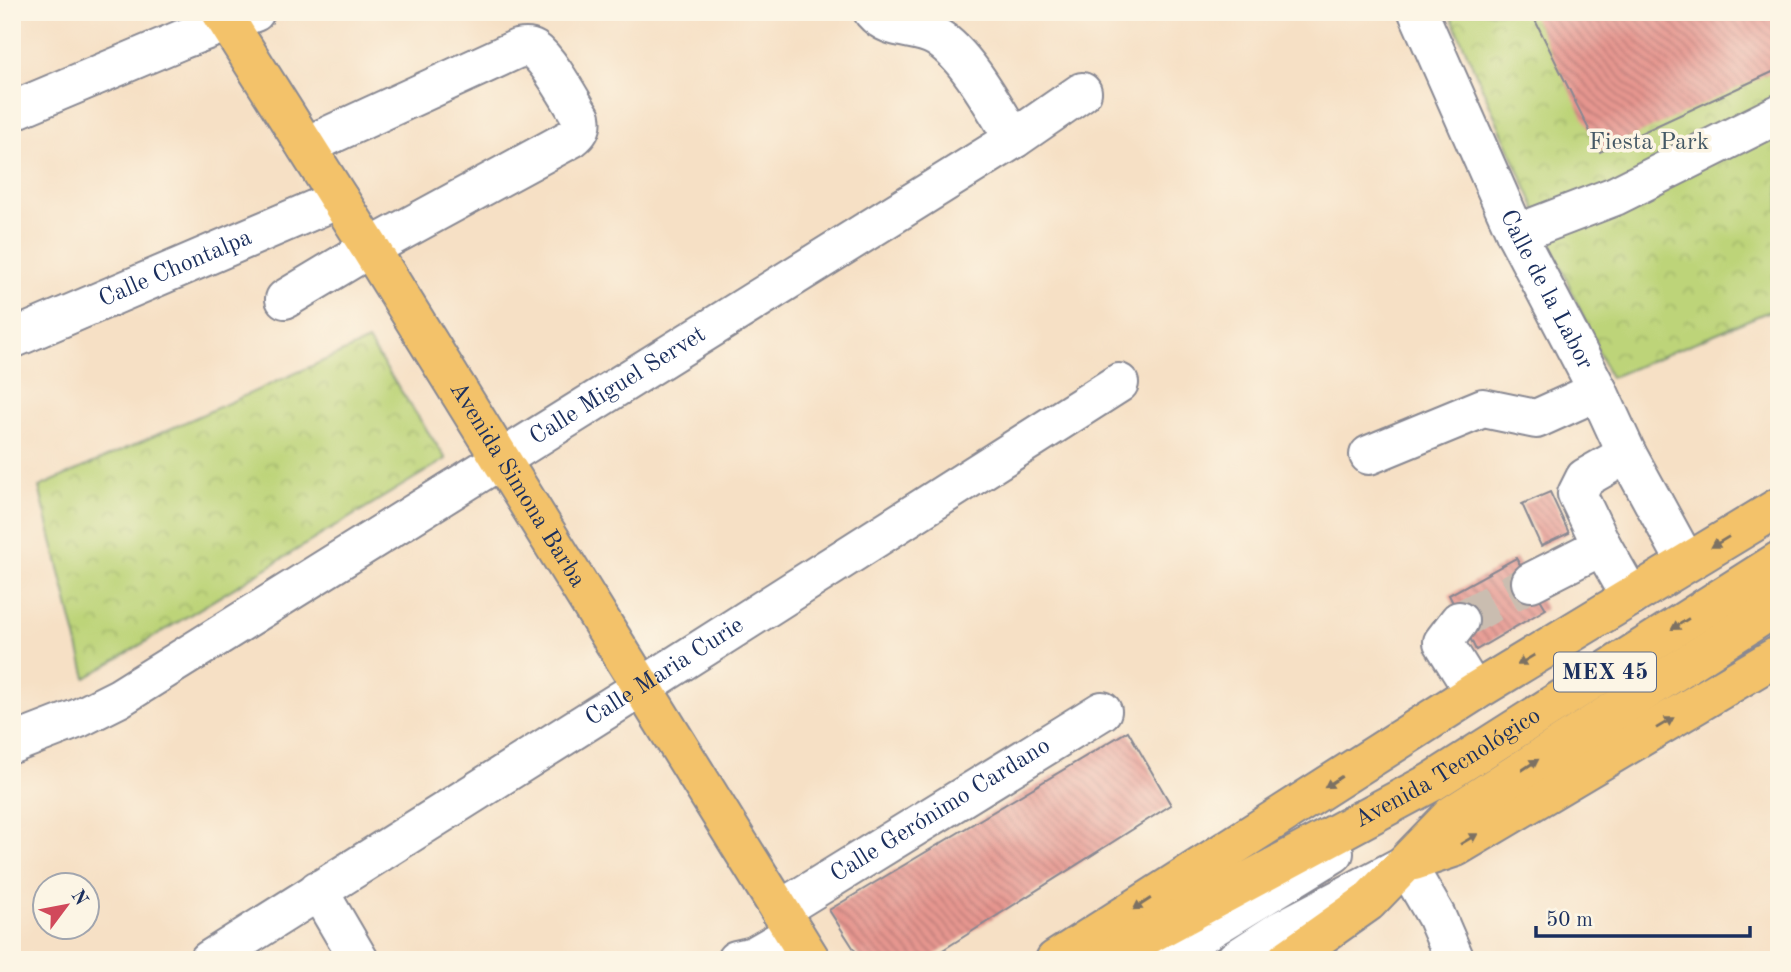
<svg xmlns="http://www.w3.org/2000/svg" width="1791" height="972" font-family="'Old Standard TT',serif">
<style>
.park{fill:url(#park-crowns);stroke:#6c826c;stroke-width:2}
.building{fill:url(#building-back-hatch)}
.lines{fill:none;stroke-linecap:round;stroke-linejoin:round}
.minor-tunnel{stroke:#cabdb0;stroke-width:38;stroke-dasharray:38 19;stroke-linecap:butt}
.minor-casing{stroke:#888892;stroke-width:42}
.major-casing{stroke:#888892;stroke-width:42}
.minor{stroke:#fff;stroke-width:38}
.major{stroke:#f3c26a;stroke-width:38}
.oneway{fill:#7c7163}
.labels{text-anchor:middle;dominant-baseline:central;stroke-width:7;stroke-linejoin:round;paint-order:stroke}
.shield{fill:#fcf5e5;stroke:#5e6a86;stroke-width:2}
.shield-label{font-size:23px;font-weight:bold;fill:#1b2f5e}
.park-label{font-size:24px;fill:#445865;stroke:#fcf5e5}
.street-label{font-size:24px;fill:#1b2f5e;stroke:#fcf5e5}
</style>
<defs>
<pattern id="park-crowns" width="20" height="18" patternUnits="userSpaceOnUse" patternTransform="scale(1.75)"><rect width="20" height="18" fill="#bdd479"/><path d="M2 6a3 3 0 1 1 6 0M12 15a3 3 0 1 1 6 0" fill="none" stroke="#a2b66b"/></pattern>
<pattern id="building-back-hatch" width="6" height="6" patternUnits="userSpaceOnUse" patternTransform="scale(1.75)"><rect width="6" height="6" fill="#e6968f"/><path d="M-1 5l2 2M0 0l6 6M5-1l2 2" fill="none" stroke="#ba7b78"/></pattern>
</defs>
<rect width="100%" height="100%" fill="#fcf5e5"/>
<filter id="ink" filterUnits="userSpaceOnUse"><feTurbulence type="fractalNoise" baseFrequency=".0143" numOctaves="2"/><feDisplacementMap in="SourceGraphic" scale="14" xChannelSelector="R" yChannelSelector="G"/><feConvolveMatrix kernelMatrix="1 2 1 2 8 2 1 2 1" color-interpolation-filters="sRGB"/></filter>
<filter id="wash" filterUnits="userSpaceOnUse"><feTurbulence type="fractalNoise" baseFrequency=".00686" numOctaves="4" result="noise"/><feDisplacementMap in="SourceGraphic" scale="28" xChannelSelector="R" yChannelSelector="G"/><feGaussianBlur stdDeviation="1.57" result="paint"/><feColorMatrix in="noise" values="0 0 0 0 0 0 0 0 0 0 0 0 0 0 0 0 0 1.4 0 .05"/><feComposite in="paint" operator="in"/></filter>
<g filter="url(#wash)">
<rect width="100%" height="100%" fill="#f6e0c5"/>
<g class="park">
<polygon points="1449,12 1779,12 1779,307 1610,378"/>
<polygon points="368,341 446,459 86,678 39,487"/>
</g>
<g id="blocks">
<g class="building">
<polygon points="1531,12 1779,12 1779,69 1600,152"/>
<polygon points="1550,492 1569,533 1541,546 1522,504"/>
<polygon points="1516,558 1546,609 1476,650 1449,595"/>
<polygon points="1128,731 1171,805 927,960 861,960 829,910"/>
<polygon points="1217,934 1228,950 1213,960 1176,960"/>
</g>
</g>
</g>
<g filter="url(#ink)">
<use href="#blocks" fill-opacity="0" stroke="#888892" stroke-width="2"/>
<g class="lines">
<polyline class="minor-tunnel" points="1459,621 1531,582"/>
<defs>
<g id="minor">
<path d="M 873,12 C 891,33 917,24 938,38 C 968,57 995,109 1014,139"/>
<path id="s1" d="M 1418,12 L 1516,234 L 1598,391 L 1627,454 L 1686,562"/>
<polyline points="12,111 183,39 255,12"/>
<polyline points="1516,234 1615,196 1779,114"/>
<path d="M 285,299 L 370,248 L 572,138 C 580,132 583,127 581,117 C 571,101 549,60 534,50 C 529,47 523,48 517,49 L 306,146"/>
<path id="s2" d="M 12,339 L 339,199"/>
<polyline points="1627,454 1585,478 1577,494 1602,546 1631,597"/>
<polyline points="1369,455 1483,408 1536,419 1598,391"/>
<polyline points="1531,582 1602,546"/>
<polyline points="1459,621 1443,642 1474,692"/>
<path id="s3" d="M 12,744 L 79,718 L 119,698 L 1014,139 L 1082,92"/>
<polyline points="318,890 359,960"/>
<path id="s4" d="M 780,910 L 1102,711"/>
<path id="s5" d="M 209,960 L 642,687 L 1119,383"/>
<polyline points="736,960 754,956 794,933"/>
<polyline points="1159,960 1334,853"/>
<polyline points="1235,960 1281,930 1406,864 1436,916 1455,960"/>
</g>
<g id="major">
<path id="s6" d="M 221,12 L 370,248 L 811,960"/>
<polyline points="1414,861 1456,847 1779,655"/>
<polyline points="1055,960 1474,692 1779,507"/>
<path id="s7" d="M 1106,960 L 1155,931 L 1432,782 L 1779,561"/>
<polyline points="1286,960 1368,902 1452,815 1779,605"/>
</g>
</defs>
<use href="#minor" class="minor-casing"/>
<use href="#major" class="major-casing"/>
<use href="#minor" class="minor"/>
<use href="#major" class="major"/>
</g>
<defs><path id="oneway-solid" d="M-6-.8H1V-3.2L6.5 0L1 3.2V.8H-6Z" transform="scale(1.75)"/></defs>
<g class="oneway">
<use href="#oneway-solid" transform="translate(1720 542) rotate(149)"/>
<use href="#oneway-solid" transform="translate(1680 624) rotate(148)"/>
<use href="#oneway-solid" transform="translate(1526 660) rotate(149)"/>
<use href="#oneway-solid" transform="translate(1665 723) rotate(-31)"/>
<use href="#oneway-solid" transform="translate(1530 765) rotate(-33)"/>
<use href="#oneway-solid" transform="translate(1333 782) rotate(147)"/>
<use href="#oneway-solid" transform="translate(1469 839) rotate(-31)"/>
<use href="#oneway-solid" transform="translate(1142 904) rotate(147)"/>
</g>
</g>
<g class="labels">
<rect class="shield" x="1554" y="652.5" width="102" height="39" rx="5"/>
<g class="shield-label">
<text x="1605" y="672">MEX 45</text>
</g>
<g class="park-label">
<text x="1649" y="143">Fiesta Park</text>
</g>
<g class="street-label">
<text stroke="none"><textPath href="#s2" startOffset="178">Calle Chontalpa</textPath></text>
<text stroke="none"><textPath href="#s1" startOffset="306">Calle de la Labor</textPath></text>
<text stroke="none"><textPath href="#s3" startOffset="705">Calle Miguel Servet</textPath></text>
<text stroke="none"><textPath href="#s6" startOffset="558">Avenida Simona Barba</textPath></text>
<text stroke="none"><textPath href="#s5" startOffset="539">Calle Maria Curie</textPath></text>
<text stroke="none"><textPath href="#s7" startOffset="392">Avenida Tecnológico</textPath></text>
<text stroke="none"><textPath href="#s4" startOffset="189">Calle Gerónimo Cardano</textPath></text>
</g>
</g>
<rect width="1791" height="972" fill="none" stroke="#fcf5e5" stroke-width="42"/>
<g transform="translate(66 906) rotate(58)"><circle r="33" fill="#fcf5e5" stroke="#a2a6af" stroke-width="2"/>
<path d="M0-5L12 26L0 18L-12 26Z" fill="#d1495b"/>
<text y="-10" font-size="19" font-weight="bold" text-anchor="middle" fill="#1b2f5e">N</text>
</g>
<path d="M1536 926v10h214v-10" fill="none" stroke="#1b2f5e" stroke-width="3.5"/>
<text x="1546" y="926" font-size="21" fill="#1b2f5e" stroke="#fcf5e5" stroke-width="5" paint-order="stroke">50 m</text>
</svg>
